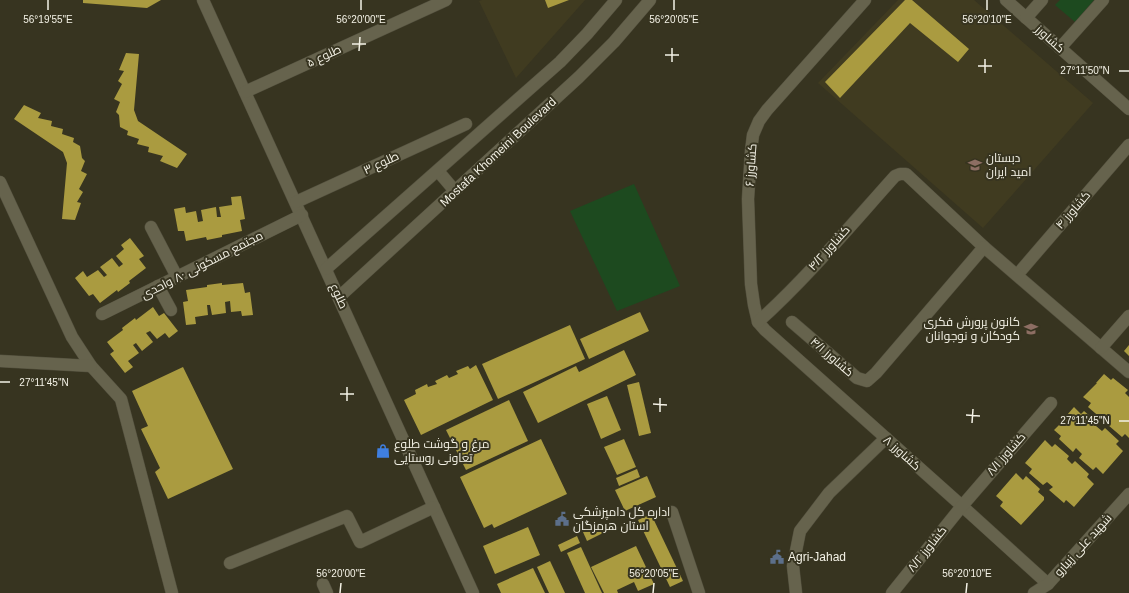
<svg xmlns="http://www.w3.org/2000/svg" width="1129" height="593" font-family="Helvetica,Cairo,sans-serif">
<style>
.built{fill:#403b20}
.green{fill:#1d4a1f}
.building{fill:#aa9b40}
.lines{fill:none;stroke-linecap:round;stroke-linejoin:round}
.minor-casing{stroke:#524f3d;stroke-width:13}
.minor{stroke:#66634d;stroke-width:12}
.ticks{fill:none;stroke:#f4f2e6;stroke-width:1.5}
.labels{text-anchor:middle;dominant-baseline:central;stroke-width:4;stroke-linejoin:round;paint-order:stroke}
.street-label{font-size:12px;fill:#f4f2e6;stroke:#373420}
.poi-label{font-size:12px;fill:#f4f2e6;stroke:#373420;text-anchor:start}
.ticks-label{font-size:10px;text-anchor:middle;fill:#f4f2e6;stroke:#373420;stroke-width:4;stroke-linejoin:round;paint-order:stroke}
</style>
<rect width="100%" height="100%" fill="#373420"/>
<g class="built">
<polygon points="482,0 585,0 516,78 479,1"/>
<polygon points="898,0 974,0 1093,103 983,228 818,83"/>
</g>
<g class="green">
<polygon points="1060,0 1094,0 1075,22 1055,5"/>
<polygon points="634,184 680,286 617,311 570,211"/>
</g>
<g class="building">
<polygon points="83,0 161,0 147,8 83,3"/>
<polygon points="545,0 569,0 548,8"/>
<polygon points="905,0 912,0 969,49 958,62 910,23 840,98 825,82"/>
<polygon points="126,53 139,54 134,110 138,121 187,154 177,168 160,161 163,156 148,152 149,147 137,144 139,139 127,135 128,131 120,127 119,115 116,112 120,102 114,99 122,84 118,81 124,71 119,70"/>
<polygon points="24,105 41,113 38,118 52,121 51,126 63,129 62,134 74,138 73,142 80,146 82,158 85,161 81,171 87,174 79,189 83,192 77,202 81,203 75,220 62,219 67,163 63,152 14,119"/>
<polygon points="241,196 245,219 240,220 242,231 222,235 222,237 207,240 206,237 186,241 184,231 178,231 174,209 185,207 186,213 196,211 198,222 203,221 201,210 216,207 217,217 221,217 219,207 232,205 231,197"/>
<polygon points="130,238 144,256 139,259 146,268 129,281 130,283 118,292 117,290 100,303 93,294 89,296 75,278 83,271 87,277 98,270 104,277 107,275 100,267 112,258 119,267 123,264 116,256 124,249 121,245"/>
<polygon points="222,283 222,285 243,283 245,293 250,292 253,315 242,316 241,311 231,312 230,301 225,302 226,313 212,315 210,305 207,305 208,315 195,317 196,324 186,325 183,302 188,301 186,290 207,287 207,285"/>
<polygon points="153,307 159,316 164,313 178,331 169,338 165,333 157,339 150,331 146,333 153,342 142,351 136,343 133,345 139,353 128,361 133,367 125,373 110,354 114,351 107,342 123,330 122,328 135,318 136,320"/>
<polygon points="640,312 649,331 589,359 580,339"/>
<polygon points="570,325 585,359 498,399 482,364"/>
<polygon points="1129,345 1129,356 1124,351"/>
<polygon points="624,350 636,375 538,423 523,392 576,366 579,372"/>
<polygon points="476,365 493,400 421,435 404,400 416,394 415,390 427,384 428,387 437,384 435,381 447,375 449,378 458,374 456,371 468,366 470,369"/>
<polygon points="183,367 233,469 168,499 155,472 160,468 141,429 148,426 132,391"/>
<polygon points="1104,374 1111,380 1113,378 1128,390 1125,393 1129,397 1129,438 1125,434 1122,437 1108,425 1111,421 1105,416 1102,419 1088,407 1091,403 1083,397 1097,383 1096,383"/>
<polygon points="639,382 651,433 639,436 627,385"/>
<polygon points="607,396 621,430 601,439 587,404"/>
<polygon points="509,400 528,441 466,470 446,430"/>
<polygon points="1074,407 1081,414 1084,411 1098,423 1096,426 1102,431 1105,428 1119,441 1116,444 1123,451 1103,474 1096,467 1093,470 1079,458 1082,454 1076,448 1073,452 1059,439 1061,436 1054,430 1068,416 1067,415"/>
<polygon points="541,439 567,494 494,528 492,524 484,528 460,477"/>
<polygon points="624,439 636,467 617,475 604,447"/>
<polygon points="1045,440 1052,447 1055,444 1069,456 1067,459 1072,464 1075,461 1089,474 1087,477 1094,484 1074,507 1066,500 1064,503 1049,490 1053,487 1047,482 1043,485 1029,473 1032,469 1025,463"/>
<polygon points="637,469 640,477 619,486 616,478"/>
<polygon points="1016,473 1023,480 1026,476 1040,489 1038,492 1044,497 1044,500 1021,525 1000,506 1003,502 996,496"/>
<polygon points="647,476 656,497 625,511 615,490"/>
<polygon points="651,514 683,581 670,587 638,520"/>
<polygon points="599,525 603,533 587,541 583,532"/>
<polygon points="528,527 540,555 495,574 483,546"/>
<polygon points="577,536 580,543 561,552 558,545"/>
<polygon points="636,546 654,584 638,591 634,582 617,590 618,593 604,593 591,567"/>
<polygon points="581,547 602,593 585,593 567,553"/>
<polygon points="550,561 565,593 549,593 537,567"/>
<polygon points="533,568 545,593 501,593 497,584"/>
</g>
<g class="lines">
<defs>
<g id="minor">
<polyline points="203,0 473,593"/>
<polyline points="865,0 767,110 759,121 753,135 751,151 748,199 751,284 754,305 758,322 765,330 962,506 1048,584"/>
<polyline points="1006,0 1129,109"/>
<polyline points="1026,18 1042,0"/>
<polyline points="1060,48 1103,0"/>
<polyline points="245,92 446,0"/>
<polyline points="438,171 455,191"/>
<polyline points="0,182 72,337 91,366 121,399 172,593"/>
<polyline points="296,202 466,124"/>
<polyline points="151,227 177,277"/>
<polyline points="326,269 560,62 587,34 616,0"/>
<polyline points="1017,275 1129,145"/>
<polyline points="158,286 171,310"/>
<polyline points="339,297 579,77 614,42 650,0"/>
<polyline points="102,314 302,215"/>
<path d="M 758,322 C 807,278 851,225 895,176 L 900,174 L 906,174 L 984,247 L 1129,372"/>
<polyline points="792,322 857,378 867,381 876,373 984,247"/>
<polyline points="1101,348 1129,316"/>
<polyline points="0,361 91,366"/>
<polyline points="672,512 699,593"/>
<polyline points="230,563 347,516 360,542 434,507"/>
<polyline points="323,584 327,593"/>
<polyline points="796,593 793,566 800,531 829,493 886,438"/>
<polyline points="892,593 962,506 1051,403"/>
<polyline points="1034,593 1048,584 1129,494"/>
</g>
</defs>
<use href="#minor" class="minor-casing"/>
<use href="#minor" class="minor"/>
</g>
<path class="ticks" d="M 48,10 L 48,0M 361,10 L 361,0M 674,10 L 674,0M 987,10 L 987,0M 352,44 L 366,44M 359,51 L 360,37M 665,55 L 679,55M 672,62 L 672,48M 978,66 L 992,66M 1119,71 L 1129,71M 985,73 L 985,59M 0,382 L 10,382M 340,394 L 354,394M 347,401 L 347,387M 653,404 L 667,405M 660,412 L 660,398M 966,415 L 980,416M 1119,421 L 1129,421M 972,423 L 973,409M 340,593 L 341,583M 653,593 L 654,583M 966,593 L 967,583"/>
<defs>
<symbol id="school-bare" viewBox="-9 -9 18 18"><path d="M0-5L7-2L0 1L-7-2ZM-4 1L0 2.5L4 1V4Q0 6-4 4Z" fill="#8d6e63" stroke="#373420" stroke-width="2.5" paint-order="stroke"/></symbol>
<symbol id="shop-bare" viewBox="-9 -9 18 18"><path d="M-5-2.5h2.3a2.7 3.5 0 0 1 5.4 0H5L5.5 6h-11ZM-1.5-2.5h3a1.5 2.3 0 0 0-3 0Z" fill="#3f7fe0" stroke="#373420" stroke-width="2.5" paint-order="stroke"/></symbol>
<symbol id="civic-bare" viewBox="-9 -9 18 18"><path d="M-.6-6.5H3V-4.5H.6V-3L4-1V1h2V6H-6V1h2V-1L-.6-3ZM-1.2 2.5V6h2.4V2.5Z" fill="#5c6f8a" stroke="#373420" stroke-width="2.5" paint-order="stroke"/></symbol>
</defs>
<g fill-rule="evenodd">
<use href="#school-bare" x="965" y="155" width="20" height="20"/>
<use href="#school-bare" x="1021" y="319" width="20" height="20"/>
<use href="#shop-bare" x="373" y="441" width="20" height="20"/>
<use href="#civic-bare" x="552" y="509" width="20" height="20"/>
<use href="#civic-bare" x="767" y="547" width="20" height="20"/>
</g>
<g class="labels">
<g class="street-label">
<text transform="translate(1050 39) rotate(42)">کشاورز</text>
<text transform="translate(324 56) rotate(-25)">طلوع ۵</text>
<text transform="translate(498 152) rotate(-43)">Mostafa Khomeini Boulevard</text>
<text transform="translate(381 163) rotate(-25)">طلوع ۳</text>
<text transform="translate(751 165) rotate(-86)">کشاورز ۶</text>
<text transform="translate(1073 210) rotate(-49)">کشاورز ۴</text>
<text transform="translate(829 248) rotate(-48)">کشاورز ۴/۲</text>
<text transform="translate(202 265) rotate(-27)">مجتمع مسکونی ۸۰ واحدی</text>
<text transform="translate(339 296) rotate(66)">طلوع</text>
<text transform="translate(832 357) rotate(41)">کشاورز ۴/۱</text>
<text transform="translate(902 453) rotate(42)">کشاورز ۸</text>
<text transform="translate(1006 454) rotate(-49)">کشاورز ۸/۱</text>
<text transform="translate(1083 545) rotate(-48)">شهید علی زیبارو</text>
<text transform="translate(927 549) rotate(-51)">کشاورز ۸/۲</text>
</g>
<g class="poi-label">
<text x="986" y="158">دبستان<tspan x="986" dy="14">امید ایران</tspan></text>
<text x="1020" y="322" text-anchor="end">کانون پرورش فکری<tspan x="1020" dy="14">کودکان و نوجوانان</tspan></text>
<text x="394" y="444">مرغ و گوشت طلوع<tspan x="394" dy="14">تعاونی روستایی</tspan></text>
<text x="573" y="512">اداره کل دامپزشکی<tspan x="573" dy="14">استان هرمزگان</tspan></text>
<text x="788" y="557">Agri-Jahad</text>
</g>
</g>
<g class="ticks-label">
<text x="48" y="23">56°19'55"E</text>
<text x="361" y="23">56°20'00"E</text>
<text x="674" y="23">56°20'05"E</text>
<text x="987" y="23">56°20'10"E</text>
<text x="1085" y="74">27°11'50"N</text>
<text x="44" y="386">27°11'45"N</text>
<text x="1085" y="424">27°11'45"N</text>
<text x="341" y="577">56°20'00"E</text>
<text x="654" y="577">56°20'05"E</text>
<text x="967" y="577">56°20'10"E</text>
</g>
</svg>
